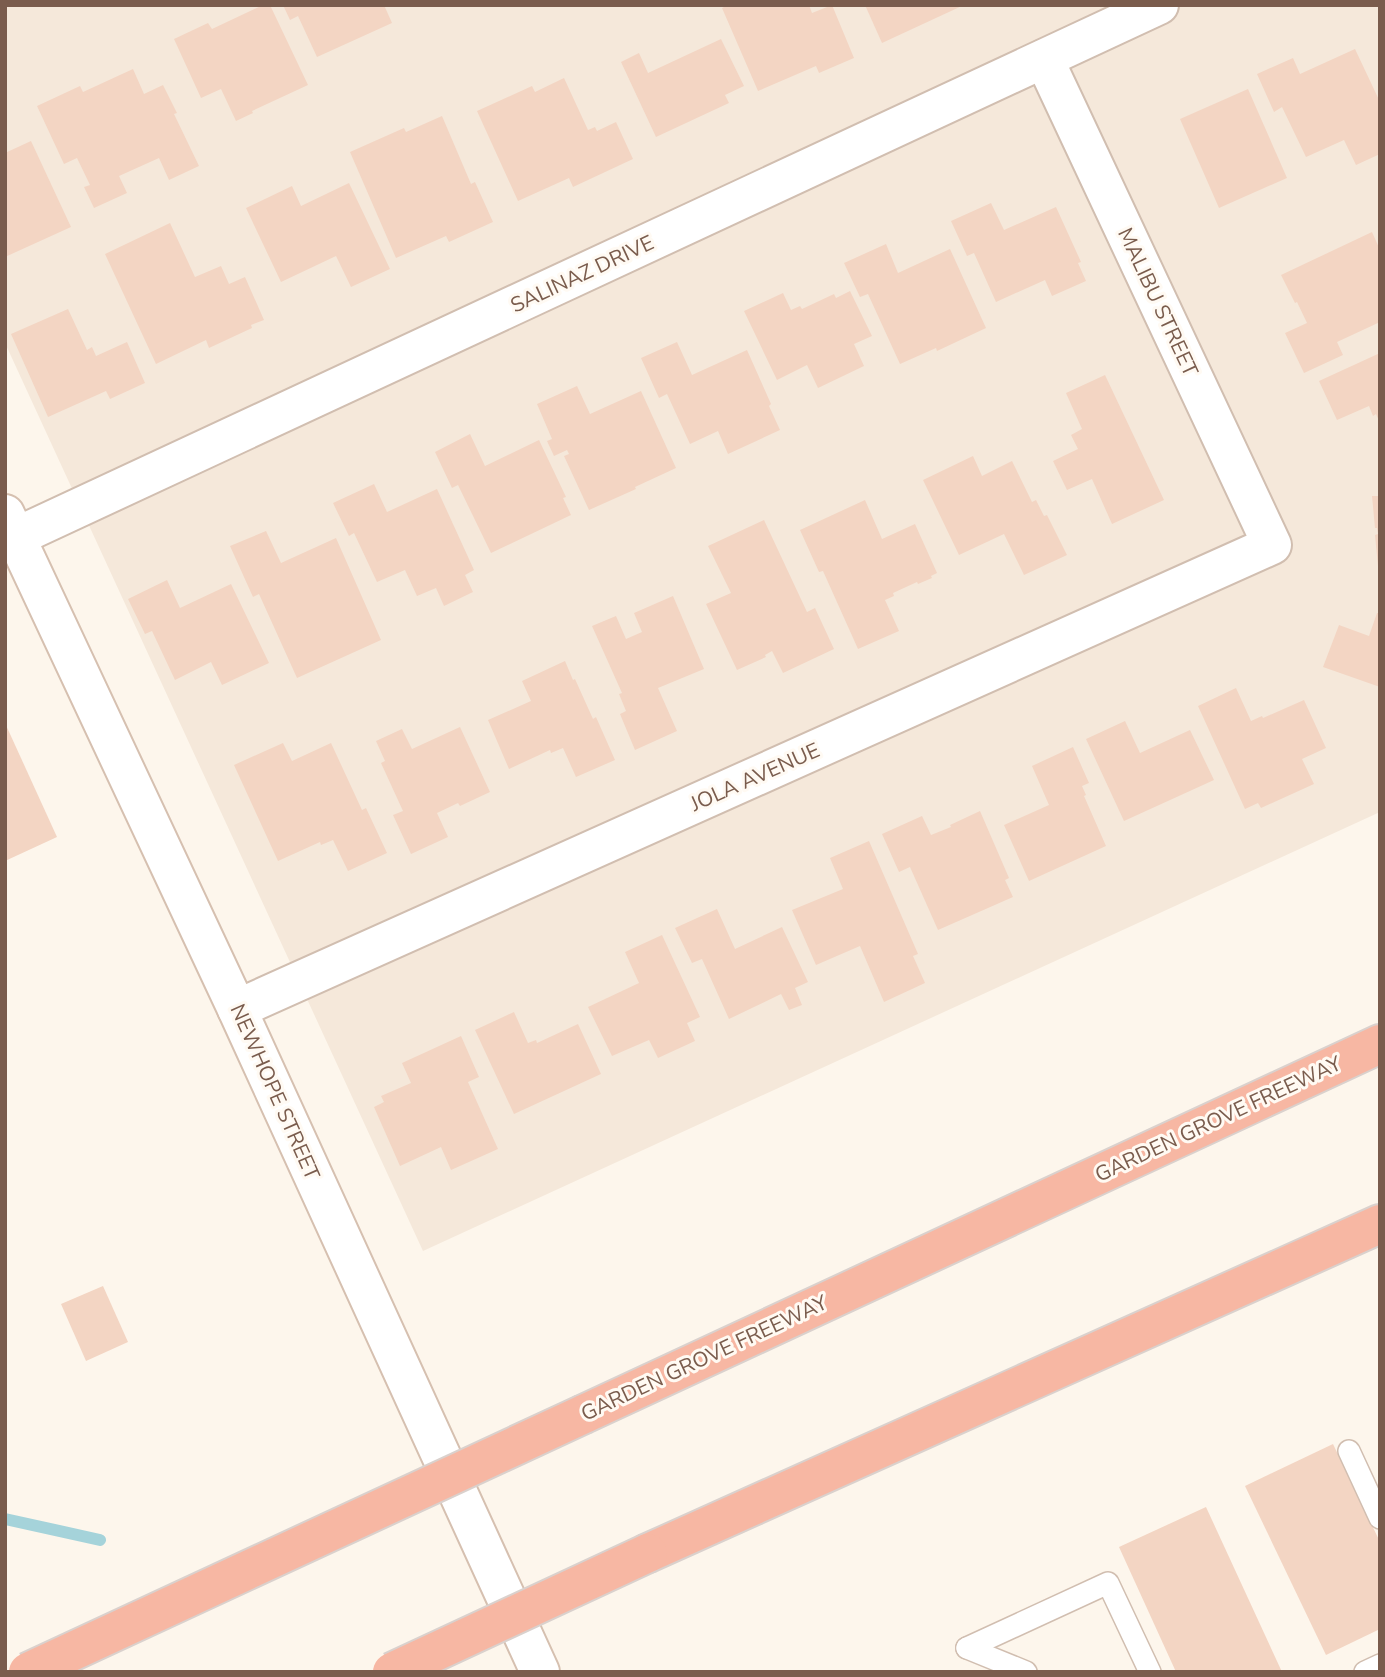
<svg xmlns="http://www.w3.org/2000/svg" width="1385" height="1677" font-family="'Nunito Sans',sans-serif">
<style>
.residential{fill:#f5e8da}
.lines{fill:none;stroke-linecap:round;stroke-linejoin:round}
.stream{stroke:#a5d3da;stroke-width:12}
.building{fill:#f3d5c3}
.lane-casing{stroke:#d1beb0;stroke-width:24}
.street-casing{stroke:#d1beb0;stroke-width:42}
.secondary-casing{stroke:#d6c0b0;stroke-width:42}
.highway-casing{stroke:#dad1cd;stroke-width:42}
.lane{stroke:#fff;stroke-width:21}
.street{stroke:#fff;stroke-width:38}
.secondary{stroke:#fff;stroke-width:38}
.highway{stroke:#f7b7a3;stroke-width:38}
.highway-bridge-casing{stroke:#dad1cd;stroke-width:42;stroke-linecap:butt}
.highway-bridge{stroke:#f7b7a3;stroke-width:38}
.labels{text-anchor:middle;dominant-baseline:central;stroke-width:6;stroke-linejoin:round;paint-order:stroke}
.street-label{font-size:21px;fill:#7a5c4d;stroke:#fffaf3}
</style>
<rect width="100%" height="100%" fill="#fdf6ec"/>
<polygon class="residential" points="5,5 1380,5 1380,812 423,1251 5,343"/>
<g class="lines">
<polyline class="stream" points="5,1519 100,1540"/>
</g>
<g class="building">
<polygon points="263,5 270,5 308,85 252,111 253,113 236,121 221,89 201,98 174,39 208,23 212,29"/>
<polygon points="283,5 384,5 392,23 317,57 298,16 290,20"/>
<polygon points="728,5 809,5 812,13 832,5 854,58 819,73 816,66 758,91 722,8"/>
<polygon points="865,5 964,5 882,43"/>
<polygon points="721,39 744,86 725,95 729,103 656,137 621,62 639,53 648,73"/>
<polygon points="1355,49 1380,102 1380,154 1356,165 1344,140 1306,157 1282,107 1274,112 1257,74 1293,58 1300,74"/>
<polygon points="133,69 144,94 163,85 177,113 174,114 199,166 169,180 159,158 119,176 127,193 94,208 84,187 90,185 77,158 64,164 37,106 80,86 83,92"/>
<polygon points="564,78 588,130 595,127 597,131 616,122 633,159 573,187 569,178 518,201 477,111 532,86 535,92"/>
<polygon points="1248,89 1287,178 1219,208 1180,119"/>
<polygon points="442,116 471,184 475,182 493,222 449,242 446,236 396,258 350,152 404,128 406,132"/>
<polygon points="31,141 71,227 5,257 5,153"/>
<polygon points="349,183 390,269 351,287 336,256 281,282 246,208 292,186 301,206"/>
<polygon points="991,203 1004,230 1056,207 1081,262 1078,263 1086,281 1052,296 1045,280 996,302 974,253 967,256 951,221"/>
<polygon points="170,223 195,277 221,266 229,284 245,277 264,320 251,325 252,328 209,348 206,340 156,364 105,254"/>
<polygon points="1372,232 1380,250 1380,322 1337,342 1343,355 1304,373 1285,333 1307,323 1297,302 1295,303 1281,275"/>
<polygon points="886,244 898,273 950,249 986,328 937,351 936,348 900,364 868,294 860,297 844,263"/>
<polygon points="850,291 872,336 854,344 864,366 818,388 807,365 777,380 744,311 783,293 791,310 800,306 802,309 834,294 836,298"/>
<polygon points="68,309 87,350 92,347 96,356 127,342 145,383 110,399 106,391 48,417 11,334"/>
<polygon points="677,342 692,375 747,350 771,404 769,406 780,430 728,454 718,431 690,444 667,394 659,398 641,358"/>
<polygon points="1380,353 1380,423 1376,414 1373,416 1369,406 1337,420 1319,381"/>
<polygon points="1105,375 1164,500 1112,524 1092,479 1067,490 1053,461 1078,449 1071,435 1082,429 1066,393"/>
<polygon points="577,386 590,414 641,391 676,468 635,487 636,489 589,510 564,456 569,454 567,450 554,456 547,441 552,439 537,404"/>
<polygon points="470,434 485,466 539,440 566,497 563,498 571,515 491,553 458,485 452,488 435,452"/>
<polygon points="973,456 982,476 1012,461 1032,502 1036,500 1044,516 1047,515 1067,555 1024,575 1004,534 959,555 923,480"/>
<polygon points="374,484 387,512 437,489 474,570 465,575 473,592 444,606 436,588 417,596 405,570 377,582 354,533 349,536 333,503"/>
<polygon points="1372,496 1380,496 1380,565 1378,566 1375,535 1378,534 1377,528 1375,528"/>
<polygon points="865,500 882,539 915,524 937,573 931,576 932,578 918,584 917,582 893,593 894,596 885,600 899,631 858,649 823,571 819,572 800,530"/>
<polygon points="764,520 807,612 815,608 834,649 783,673 772,651 765,655 766,657 737,670 706,604 731,593 708,546"/>
<polygon points="266,531 281,563 336,538 381,640 297,678 259,594 253,597 230,546"/>
<polygon points="167,580 180,608 231,584 269,663 222,685 211,662 175,680 152,631 145,634 128,599"/>
<polygon points="673,596 704,669 658,688 677,731 635,750 620,714 626,711 619,694 622,693 592,626 616,616 626,639 642,632 634,613"/>
<polygon points="1377,613 1380,613 1380,687 1323,667 1339,625 1369,636"/>
<polygon points="565,661 573,680 575,679 593,719 596,717 615,760 576,777 563,748 551,753 550,750 509,769 488,720 531,701 522,681"/>
<polygon points="1236,688 1251,721 1262,716 1263,718 1304,700 1326,748 1302,759 1314,784 1261,808 1258,803 1245,809 1198,706"/>
<polygon points="1125,721 1140,753 1190,730 1214,780 1124,821 1086,739"/>
<polygon points="5,723 57,837 5,861"/>
<polygon points="460,727 490,792 460,806 458,803 437,813 448,837 411,854 393,815 403,811 381,763 385,761 376,741 402,729 412,749"/>
<polygon points="283,743 292,761 331,743 362,810 366,808 387,853 348,871 333,840 321,845 320,842 278,861 234,765"/>
<polygon points="1073,747 1089,783 1082,786 1086,795 1084,796 1106,846 1029,881 1004,825 1049,805 1032,766"/>
<polygon points="980,811 1009,878 1005,880 1013,897 938,930 910,867 899,872 882,834 922,816 931,835 951,827 950,825"/>
<polygon points="869,841 918,954 913,956 925,983 884,1002 860,946 816,965 792,910 843,889 830,858"/>
<polygon points="717,909 735,949 782,927 808,982 795,988 802,1005 789,1010 781,994 729,1019 702,959 692,963 675,928"/>
<polygon points="662,935 700,1017 687,1023 695,1041 658,1058 649,1040 612,1056 588,1007 639,983 625,952"/>
<polygon points="514,1012 528,1043 536,1040 537,1043 578,1024 601,1074 514,1114 475,1030"/>
<polygon points="461,1036 479,1077 468,1082 498,1149 451,1170 441,1147 400,1166 374,1107 384,1102 381,1096 411,1083 402,1063"/>
<polygon points="103,1286 128,1342 86,1361 61,1304"/>
<polygon points="1333,1444 1380,1542 1380,1629 1326,1655 1245,1486"/>
<polygon points="1206,1507 1282,1672 1176,1672 1119,1547"/>
</g>
<g class="lines">
<defs>
<g id="lane">
<polyline points="1349,1451 1380,1518"/>
<polyline points="967,1648 1108,1583 1150,1672"/>
<polyline points="967,1648 1026,1672"/>
<polyline points="1365,1672 1380,1665"/>
</g>
<g id="street">
<polyline points="5,542 1159,5"/>
<polyline points="237,1009 1272,545 1044,59"/>
</g>
<polyline id="secondary" points="5,514 237,1009 540,1672"/>
<g id="highway">
<polyline points="584,1414 1380,1044"/>
<polyline points="648,1553 1380,1224"/>
</g>
</defs>
<use href="#lane" class="lane-casing"/>
<use href="#street" class="street-casing"/>
<use href="#secondary" class="secondary-casing"/>
<use href="#highway" class="highway-casing"/>
<use href="#lane" class="lane"/>
<use href="#street" class="street"/>
<use href="#secondary" class="secondary"/>
<use href="#highway" class="highway"/>
<defs>
<g id="highway-bridge">
<polyline points="28,1672 584,1414"/>
<polyline points="392,1672 648,1553"/>
</g>
</defs>
<use href="#highway-bridge" class="highway-bridge-casing"/>
<use href="#highway-bridge" class="highway-bridge"/>
</g>
<g class="labels">
<g class="street-label">
<text transform="translate(582 274) rotate(-25)">SALINAZ DRIVE</text>
<text transform="translate(1158 302) rotate(65)">MALIBU STREET</text>
<text transform="translate(755 777) rotate(-24)">JOLA AVENUE</text>
<text transform="translate(275 1092) rotate(66)">NEWHOPE STREET</text>
<text transform="translate(1218 1119) rotate(-25)">GARDEN GROVE FREEWAY</text>
<text transform="translate(704 1358) rotate(-25)">GARDEN GROVE FREEWAY</text>
</g>
</g>
<rect width="1385" height="1677" fill="none" stroke="#7a5c4d" stroke-width="14"/>
</svg>
